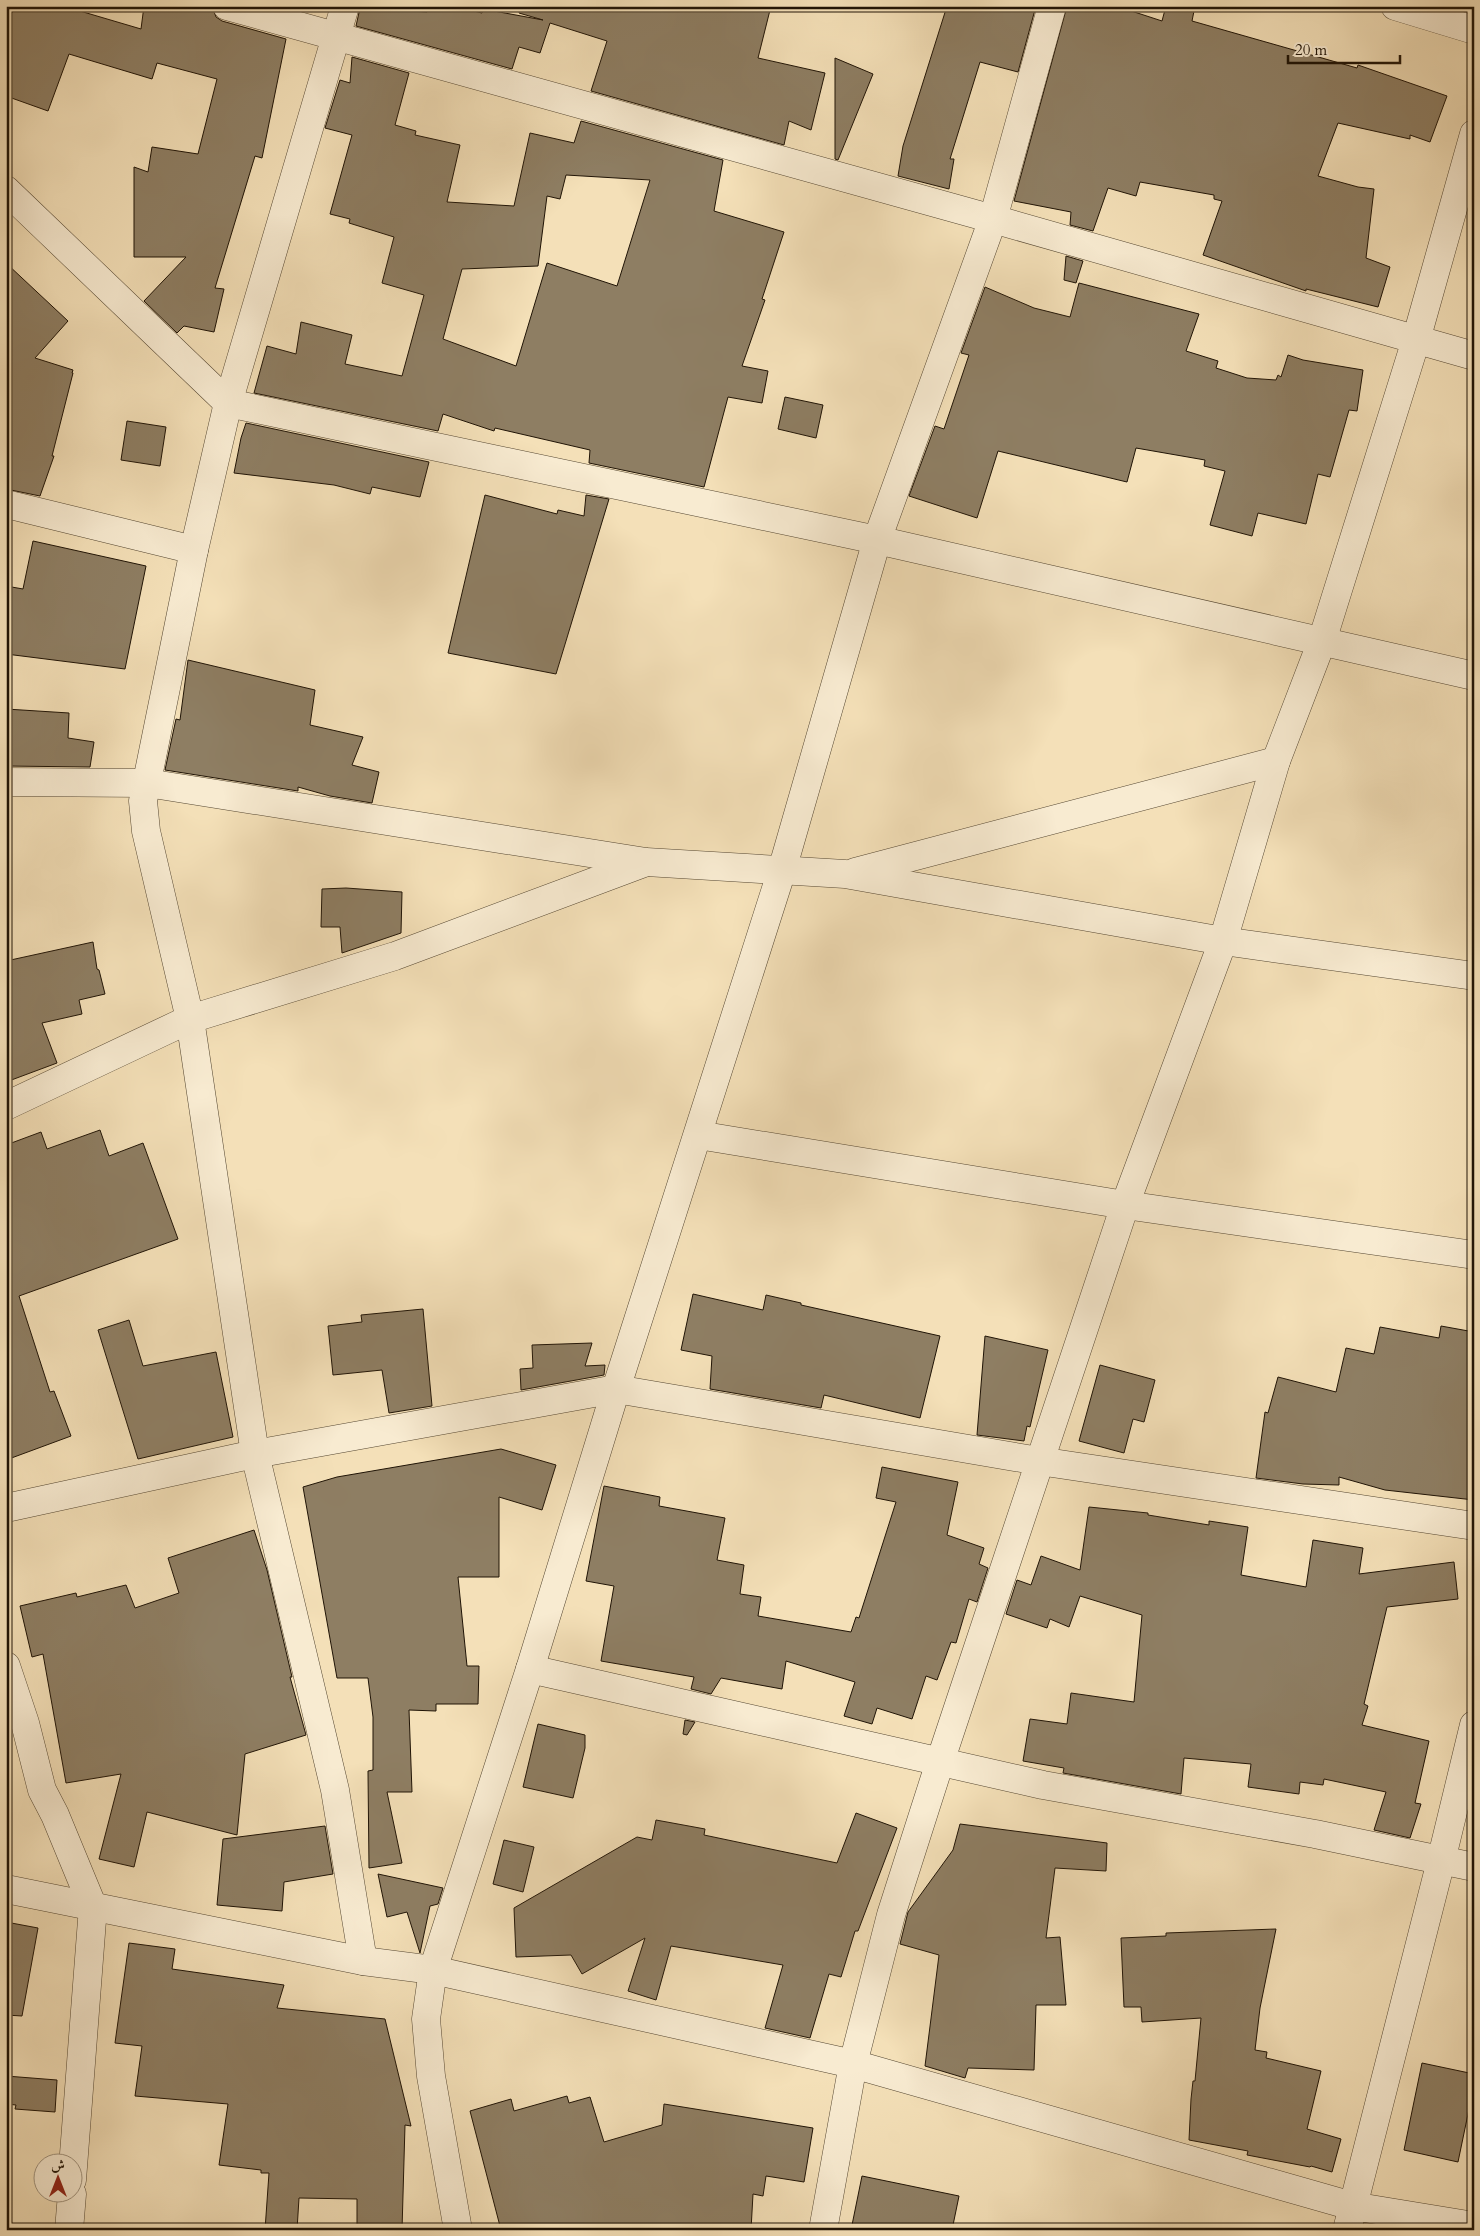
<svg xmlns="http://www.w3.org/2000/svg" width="1480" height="2236" font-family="Cardo,Amiri,serif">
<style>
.building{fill:#8e7e63;stroke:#201406;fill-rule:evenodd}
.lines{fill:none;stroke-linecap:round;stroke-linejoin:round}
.minor-casing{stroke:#554732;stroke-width:29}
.minor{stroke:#f8ebd1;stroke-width:28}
</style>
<rect width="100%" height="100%" fill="#f4e0b8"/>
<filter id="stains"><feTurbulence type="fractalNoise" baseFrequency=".004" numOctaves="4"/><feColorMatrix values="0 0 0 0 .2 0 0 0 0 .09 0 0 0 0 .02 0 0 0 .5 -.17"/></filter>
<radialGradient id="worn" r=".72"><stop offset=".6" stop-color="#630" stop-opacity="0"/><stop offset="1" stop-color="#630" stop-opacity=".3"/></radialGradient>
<g class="building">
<polygon points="6,6 63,6 141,29 144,6 212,6 216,17 222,21 286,39 262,158 255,156 215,288 224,289 214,332 184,326 177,333 144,301 186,257 134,257 134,167 148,172 152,147 198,154 217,79 157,63 152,79 69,54 48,111 6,96"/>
<polygon points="428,6 453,6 482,13 483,9 543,20 519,13 520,6 771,6 758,58 825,73 811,130 789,121 784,145 591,91 607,41 550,23 540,53 519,47 512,69 356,26 360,8 427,12"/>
<polygon points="947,6 1036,6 1018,72 980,62 950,159 954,159 949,189 898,176 903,146"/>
<polygon points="1067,6 1116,6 1162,21 1166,6 1195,6 1192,21 1357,68 1358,65 1447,96 1430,142 1410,135 1410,139 1338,123 1318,176 1358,187 1374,189 1366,258 1390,267 1378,307 1306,289 1306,291 1203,255 1222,201 1214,199 1214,195 1140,182 1136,196 1108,188 1093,231 1070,225 1071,212 1014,201"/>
<path d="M 352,57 L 409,73 L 395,125 L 416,131 L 415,135 L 460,145 L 447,202 L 514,206 L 530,133 L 574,143 L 581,121 L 723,160 L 714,211 L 784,232 L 762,299 L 765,300 L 742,366 L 768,371 L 762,403 L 728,397 L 704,487 L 589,463 L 590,450 L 495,428 L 494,431 L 443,414 L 438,431 L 254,393 L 267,346 L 296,354 L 301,322 L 352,335 L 345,364 L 402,376 L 424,295 L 382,283 L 394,237 L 349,223 L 350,219 L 330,214 L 352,135 L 325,128 L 340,80 L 350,83 ZM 566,175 L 650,180 L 617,286 L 547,263 L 516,366 L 443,339 L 462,269 L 538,266 L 547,196 L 560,199 Z"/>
<polygon points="835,58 873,74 838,160 835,159"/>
<polygon points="1066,256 1083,261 1076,283 1064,280"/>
<polygon points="6,263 68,321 35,358 73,370 72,373 73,373 52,456 54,456 40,496 6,489"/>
<polygon points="1079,283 1199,314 1186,351 1218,361 1216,368 1247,378 1276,380 1278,375 1281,377 1288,355 1303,360 1363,370 1357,411 1349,410 1330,477 1318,474 1306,524 1258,513 1252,536 1210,525 1225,471 1204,466 1205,460 1136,448 1127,482 998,451 977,518 909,496 935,426 944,429 969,355 961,353 985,287 1034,308 1070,317"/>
<polygon points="785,397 823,405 816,438 778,429"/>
<polygon points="127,421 166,427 160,466 121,460"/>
<polygon points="246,423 429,462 420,497 372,487 370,494 334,485 234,473 241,438"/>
<polygon points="485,495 557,514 558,510 584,516 586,495 609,499 556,674 448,653"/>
<polygon points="33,541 146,566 125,669 6,654 6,586 23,589"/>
<polygon points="188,660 315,690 310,725 363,737 352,765 379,772 372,803 330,796 298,787 298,791 165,770 176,719 180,720"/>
<polygon points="6,709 69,713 68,738 94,742 90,767 6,766"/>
<polygon points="346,888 402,892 401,933 342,953 340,927 321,927 322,889"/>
<polygon points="93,942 97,969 99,970 105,994 79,1000 82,1014 42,1023 57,1063 6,1082 6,961"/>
<polygon points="100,1130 109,1156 143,1143 178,1239 19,1296 50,1392 54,1391 71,1436 6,1460 6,1145 41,1132 47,1149"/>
<polygon points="693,1294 763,1310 766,1295 801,1303 801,1305 940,1336 920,1418 824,1395 821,1408 710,1389 712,1356 681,1350"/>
<polygon points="423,1309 432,1406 389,1413 382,1370 333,1375 328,1326 362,1322 361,1315"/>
<polygon points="129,1320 143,1366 216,1352 233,1437 138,1459 98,1330"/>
<polygon points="1441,1326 1474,1332 1474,1500 1385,1490 1339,1477 1339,1485 1303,1484 1256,1478 1265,1412 1268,1413 1278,1377 1336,1392 1346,1348 1374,1354 1380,1327 1439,1338"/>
<polygon points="985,1336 1048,1350 1030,1427 1027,1426 1024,1441 977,1435"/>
<polygon points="592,1343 585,1366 605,1365 604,1375 521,1390 520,1369 533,1368 532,1345"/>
<polygon points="1100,1365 1155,1380 1144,1422 1133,1419 1124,1453 1079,1441"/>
<polygon points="501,1449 556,1465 542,1510 499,1497 499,1577 458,1577 467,1666 479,1666 478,1704 436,1704 436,1711 409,1710 412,1792 387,1792 402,1863 369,1868 368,1771 373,1770 373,1717 368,1678 337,1678 303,1487 337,1477"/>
<polygon points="882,1467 958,1482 947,1535 984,1548 979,1564 988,1568 977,1602 969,1599 956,1643 951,1642 937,1680 926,1676 912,1719 877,1708 872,1724 844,1716 855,1682 786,1661 782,1689 721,1678 711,1694 691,1689 694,1677 601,1661 614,1586 586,1581 604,1486 660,1497 659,1506 725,1518 717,1560 744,1565 740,1594 761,1597 758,1616 851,1632 856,1617 859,1618 896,1502 876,1498"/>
<polygon points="1089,1507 1148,1513 1148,1515 1209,1525 1209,1521 1248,1527 1241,1575 1306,1587 1313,1540 1363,1548 1359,1574 1454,1562 1458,1599 1387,1607 1364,1704 1368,1706 1362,1725 1429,1741 1415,1803 1421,1804 1410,1838 1374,1830 1386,1792 1324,1779 1323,1785 1300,1782 1299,1794 1248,1787 1251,1764 1184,1758 1181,1794 1063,1773 1064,1768 1023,1761 1030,1719 1067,1724 1071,1693 1134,1702 1142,1615 1080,1596 1069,1627 1050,1619 1047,1628 1006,1614 1017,1580 1031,1585 1041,1556 1080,1570"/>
<polygon points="254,1530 267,1570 292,1677 290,1677 306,1735 245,1754 237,1835 147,1812 134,1867 99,1859 121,1774 66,1783 43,1654 32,1657 20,1606 76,1593 77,1597 126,1585 135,1608 179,1593 168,1558"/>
<polygon points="685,1720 695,1722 687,1735 683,1734"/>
<polygon points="538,1724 585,1735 585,1748 573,1798 523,1787"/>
<polygon points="856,1813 897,1828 858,1931 855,1931 841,1977 829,1974 810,2038 765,2028 783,1965 671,1946 656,2000 628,1991 645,1938 582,1974 571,1955 516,1957 514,1908 637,1837 652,1840 656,1820 705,1829 704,1835 837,1863"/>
<polygon points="960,1824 1107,1843 1106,1871 1055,1868 1046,1938 1060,1937 1066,2005 1036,2005 1034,2070 968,2068 965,2078 925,2066 939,1955 900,1944 908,1912 953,1850"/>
<polygon points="325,1826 333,1874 284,1882 282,1911 217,1905 223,1839"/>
<polygon points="504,1840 534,1847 523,1892 493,1884"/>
<polygon points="378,1874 443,1888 438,1904 430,1906 420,1953 407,1912 387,1917"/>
<polygon points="6,1922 38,1928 22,2016 6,2015"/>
<polygon points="1276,1929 1260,2008 1255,2050 1267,2052 1266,2058 1321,2071 1307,2129 1341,2139 1332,2172 1311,2166 1310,2167 1247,2155 1248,2151 1189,2140 1191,2099 1193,2081 1195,2081 1201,2018 1142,2022 1141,2007 1124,2007 1121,1938 1166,1936 1166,1933"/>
<polygon points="129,1943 175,1949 172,1969 284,1985 277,2008 385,2019 411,2126 405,2125 402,2230 357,2230 357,2199 299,2198 297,2230 265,2230 269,2173 261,2173 261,2170 219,2165 228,2104 135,2096 142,2046 115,2043"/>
<polygon points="1422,2063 1474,2074 1474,2085 1458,2162 1404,2150"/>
<polygon points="6,2076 57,2080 55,2112 15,2109 16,2105 6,2104"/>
<polygon points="567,2096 569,2103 590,2097 604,2142 662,2125 664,2104 813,2128 804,2182 766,2176 763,2196 753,2194 751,2230 501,2230 470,2111 511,2099 514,2111"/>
<polygon points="862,2176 959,2196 952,2230 851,2230"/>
</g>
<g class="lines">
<defs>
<g id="minor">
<polyline points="227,6 993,219 1474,356"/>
<polyline points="345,6 228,403 194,550 143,801 146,831 190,1019 255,1454 335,1790 363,1961"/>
<polyline points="1395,6 1474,30"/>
<polyline points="6,190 228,403 877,540 1474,676"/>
<polyline points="6,504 194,550"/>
<polyline points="6,782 147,783 646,862 845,874 1223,941 1474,976"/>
<polyline points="855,872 1276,761"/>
<polyline points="6,1106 190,1019 395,956 644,863"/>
<polyline points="698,1135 1125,1205 1474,1255"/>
<polyline points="6,1508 255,1454 616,1389 1039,1461 1474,1526"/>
<polyline points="6,1666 25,1723 42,1790 55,1815 93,1907 72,2180"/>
<polyline points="530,1669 1043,1785 1315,1834 1474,1867"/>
<polyline points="6,1889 363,1961 433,1970 853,2064 1352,2206 1474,2226"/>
<polyline points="69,2230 72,2194"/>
<polyline points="458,2230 431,2076 426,2019 433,1970 530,1669 616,1389 782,870 877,540 993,219 1052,6"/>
<polyline points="823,2230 853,2064 891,1915 940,1762 1125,1205 1223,941 1276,761 1322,641 1416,340 1474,134"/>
<polyline points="1347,2230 1441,1861 1474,1725"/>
</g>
</defs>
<use href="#minor" class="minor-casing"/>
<use href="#minor" class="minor"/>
</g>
<rect width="1480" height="2236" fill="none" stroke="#f4e0b8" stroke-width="25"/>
<rect x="8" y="8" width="1465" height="2221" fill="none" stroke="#201406" stroke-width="2.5"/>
<rect x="12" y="12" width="1455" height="2211" fill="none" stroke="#201406"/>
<g transform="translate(58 2178)"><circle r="24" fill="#f8ebd1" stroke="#a29580"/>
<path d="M0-4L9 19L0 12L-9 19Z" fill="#8f2418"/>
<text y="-8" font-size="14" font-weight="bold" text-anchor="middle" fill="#201406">ش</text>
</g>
<path d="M1288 55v8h112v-8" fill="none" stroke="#201406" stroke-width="2.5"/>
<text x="1295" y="55" font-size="15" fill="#201406" stroke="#f8ebd1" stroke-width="4" paint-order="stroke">20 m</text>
<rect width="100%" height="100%" filter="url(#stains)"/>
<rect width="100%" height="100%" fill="url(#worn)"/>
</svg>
